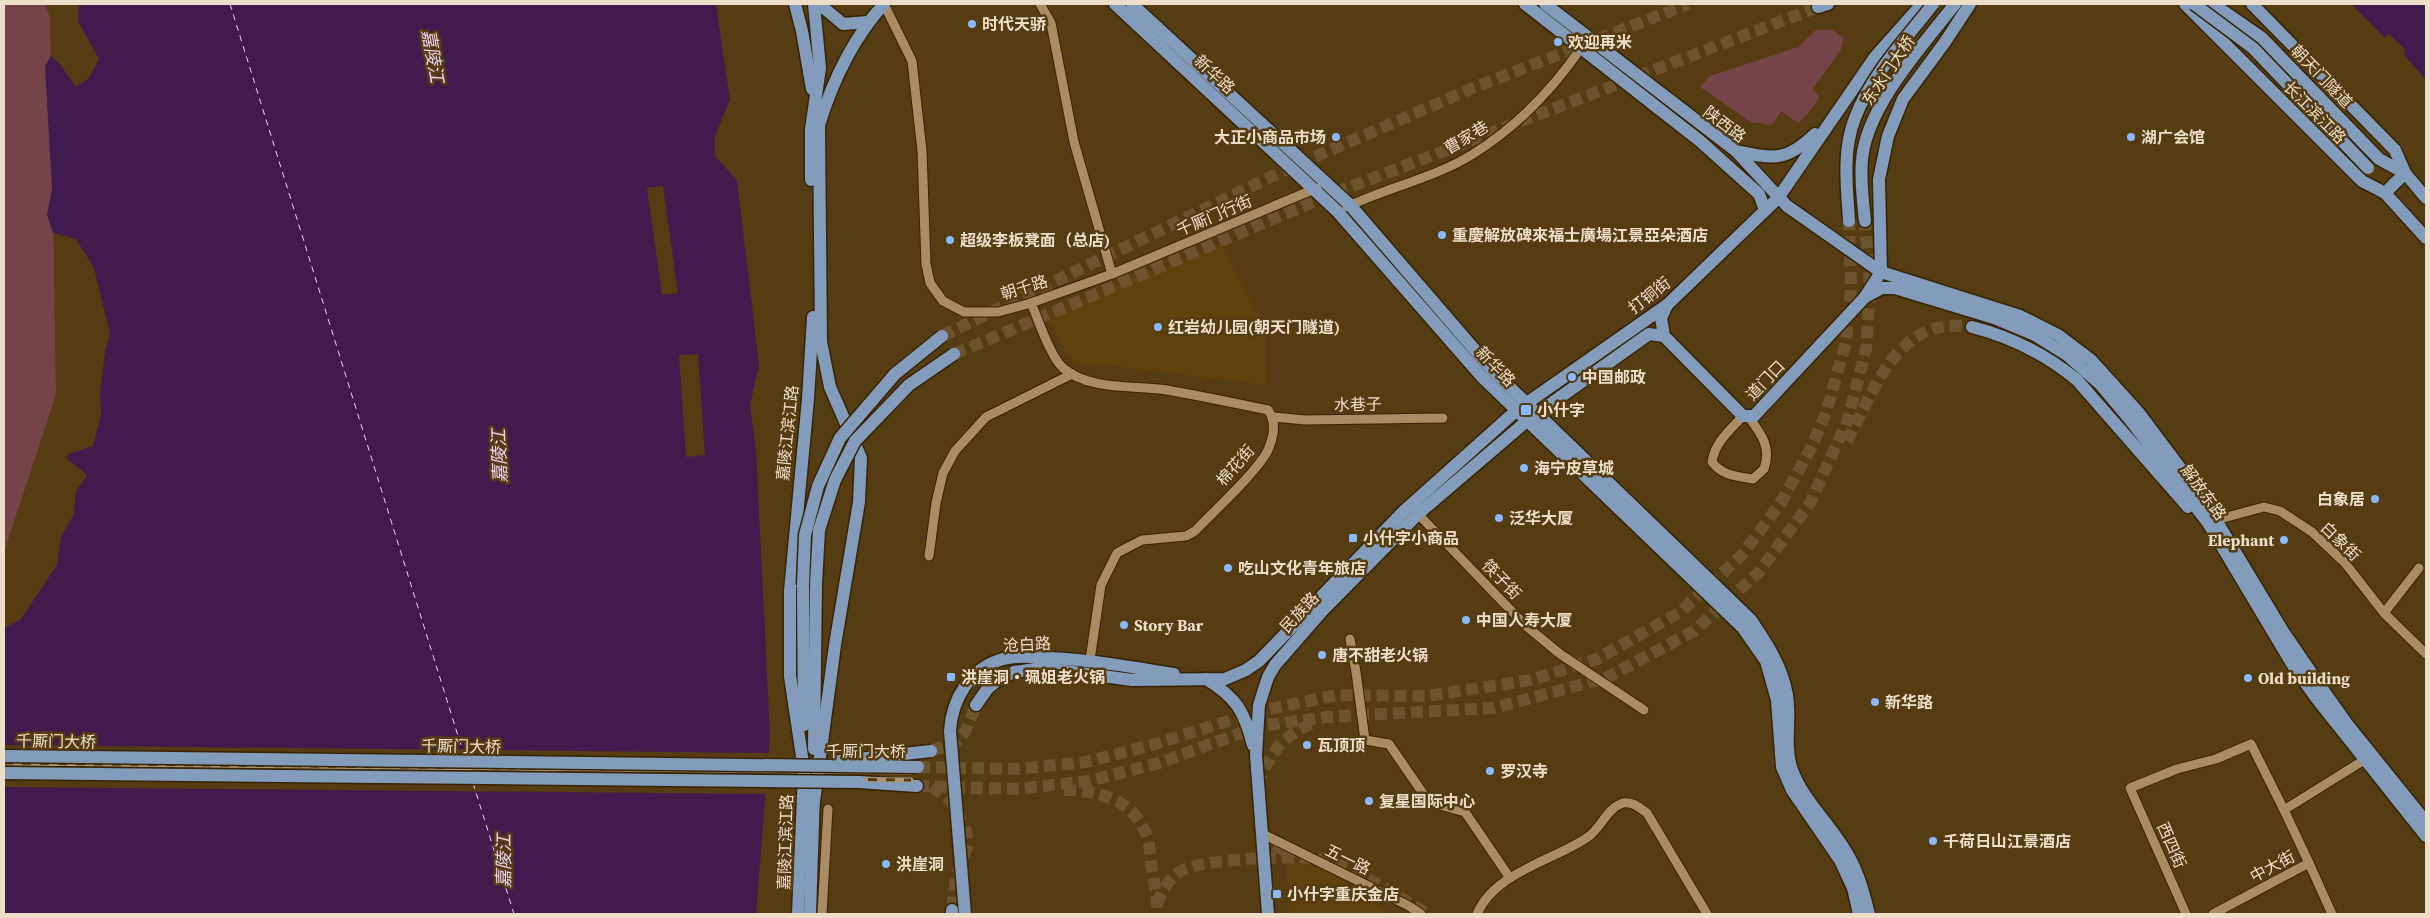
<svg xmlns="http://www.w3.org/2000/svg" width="2430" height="918" font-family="'Source Serif 4','Noto Sans SC',serif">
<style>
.built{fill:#5f410d}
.green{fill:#754448}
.water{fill:#401b4e}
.pier{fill:#563c13}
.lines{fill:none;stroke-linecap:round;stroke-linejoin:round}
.ferry{stroke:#ebd4f5;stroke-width:1;stroke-dasharray:6 5;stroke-linecap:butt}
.major-tunnel{stroke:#6d542e;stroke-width:12;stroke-dasharray:12 6;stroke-linecap:butt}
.minor-casing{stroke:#372405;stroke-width:11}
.major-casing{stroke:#372405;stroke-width:15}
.minor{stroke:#a98c63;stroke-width:9}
.major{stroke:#839cbc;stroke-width:12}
.rail-casing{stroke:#a99577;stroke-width:5}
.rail{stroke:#563c13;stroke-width:3;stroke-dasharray:9;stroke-linecap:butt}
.major-bridge-casing{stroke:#372405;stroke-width:15;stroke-linecap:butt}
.major-bridge{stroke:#839cbc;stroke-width:12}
.poi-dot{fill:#89bafc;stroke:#563c13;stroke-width:2}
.labels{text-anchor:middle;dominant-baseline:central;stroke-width:5;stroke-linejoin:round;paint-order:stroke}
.poi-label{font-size:16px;font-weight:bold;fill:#eedec9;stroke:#563c13;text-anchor:start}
.street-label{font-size:16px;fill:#eedec9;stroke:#563c13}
.water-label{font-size:18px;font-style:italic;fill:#ebd4f5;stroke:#563c13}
</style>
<rect width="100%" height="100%" fill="#563c13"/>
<g class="built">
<polygon points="1221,244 1254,305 1266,342 1267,385 1104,365 1083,365 1073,363 1064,349 1047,312"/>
<polygon points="1286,859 1325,869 1391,914 1289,914"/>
</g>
<g class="green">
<polygon points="4,4 45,4 50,17 56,394 4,552"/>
<polygon points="1816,30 1833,30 1843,38 1841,50 1813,88 1819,98 1808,114 1798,123 1781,111 1772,125 1751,122 1700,87 1710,76 1798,47"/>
</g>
<g class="water">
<polygon points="79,4 716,4 730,100 715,135 715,156 737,180 759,365 750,405 756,450 770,736 756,914 4,914 4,628 21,619 57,565 61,537 74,514 76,491 87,475 66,458 69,454 93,446 101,415 100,393 105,352 110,333 94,268 76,239 53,233 47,215 52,189 45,66 51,56 60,64 76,87 89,78 99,59 78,21"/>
<polygon points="2351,4 2426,4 2426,80 2404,55 2405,49 2389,34 2385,38"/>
</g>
<g class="pier">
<polygon points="663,186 678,293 662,295 647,188"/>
<polygon points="698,354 705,455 686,457 679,355"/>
<polygon points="4,745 771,753 767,794 4,787"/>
</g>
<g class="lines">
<g class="ferry">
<polyline points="230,4 464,755"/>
<polyline points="473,783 514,914"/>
</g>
<g class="major-tunnel">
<polyline points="942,336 1287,169 1473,88 1688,4"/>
<polyline points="954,354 1332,194 1818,7"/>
<path d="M 1847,441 C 1876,388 1897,315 1972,327"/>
<polyline points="931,751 954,744 965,732 976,705"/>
<polyline points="918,767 1017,769 1086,762 1152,745 1256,712 1337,695 1426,696 1531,680 1597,659 1680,612 1741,556 1780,504 1810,450 1826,413 1846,342 1851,285 1849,221"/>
<path d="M 1257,785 C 1270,755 1280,737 1311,724"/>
<polyline points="917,786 1016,789 1089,781 1159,763 1260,726 1327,717 1494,708 1606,678 1694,631 1759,572 1810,503 1847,422 1866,350 1870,286 1865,221"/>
<polyline points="932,786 951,801 966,830 968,845 956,876 952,910"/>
<path d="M 1064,790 C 1098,791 1132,798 1146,834 C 1150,843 1150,855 1151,864 C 1154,881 1157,898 1158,914"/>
<path d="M 1263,831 C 1271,845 1281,850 1296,855"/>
<path d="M 1157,904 C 1162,890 1168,880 1181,871 C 1199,859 1308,853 1329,861 C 1365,874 1395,895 1427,914"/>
</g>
<defs>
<g id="minor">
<polyline points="884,4 912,61 922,151 926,264 930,283 943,301 964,312 998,312 1031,303 1112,274 1317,188"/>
<polyline points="1040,4 1051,23 1074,142 1112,274"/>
<path d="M 1347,207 C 1386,188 1437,177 1473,154 C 1516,127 1553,89 1581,48"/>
<path d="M 1031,303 C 1039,321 1050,356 1063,368 C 1090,391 1134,385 1167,390 C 1201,396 1234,403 1268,410 C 1277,422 1274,436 1268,450 C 1258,471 1213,512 1195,531 L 1186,536 L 1142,540 L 1117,553 L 1101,585 L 1090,660"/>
<path d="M 1743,416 C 1730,430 1715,442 1712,462 C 1723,476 1736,476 1753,479 L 1764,469 C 1772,447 1761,434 1748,416"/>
<polyline points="1274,417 1305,420 1443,418"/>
<polyline points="1418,514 1525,625 1560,654 1644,710"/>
<polyline points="2212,521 2264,507 2280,511 2312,532 2345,563 2384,613 2426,654"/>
<polyline points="929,556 936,503 943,473 955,451 986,417 1072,374"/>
<polyline points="2384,613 2419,568"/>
<polyline points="1350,639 1356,672 1365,740 1389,744 1429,802 1465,812 1510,878"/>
<polyline points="1261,833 1409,906 1421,914"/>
<polyline points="2309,863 2332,914"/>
<polyline points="822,914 828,809"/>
<path d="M 1477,914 C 1495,872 1553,861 1588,837 C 1601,828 1607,808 1623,803 C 1632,801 1640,808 1647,813 L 1707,914"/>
<polyline points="2186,914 2130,788 2177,769 2216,759 2251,744 2284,810"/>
<polyline points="2213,914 2309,863 2284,810 2369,757"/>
</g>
<g id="major">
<polyline points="795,4 802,31 812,89"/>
<polyline points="821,4 824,8 843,24 868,22"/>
<polyline points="1115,4 1337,211 1483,378 1743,628 1766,661 1777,700 1782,767 1792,790 1840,860 1853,888 1859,914"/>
<path d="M 1132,4 L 1350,205 L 1493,371 L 1751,620 C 1767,644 1782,666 1787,695 C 1791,719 1784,744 1791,767 C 1802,801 1833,826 1849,857 C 1859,875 1864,894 1869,914"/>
<polyline points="1525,4 1700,141 1759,194 1765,210"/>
<polyline points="1545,4 1736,151 1787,206 1881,272 2020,316 2058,335 2091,360 2139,413 2202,497 2284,633 2325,693 2347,724 2426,822"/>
<polyline points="2185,4 2362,181 2385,193 2426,238"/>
<polyline points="2213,4 2262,38 2379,159 2405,173"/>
<polyline points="2252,4 2395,150 2405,173 2426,198"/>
<polyline points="1818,7 1828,4"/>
<path d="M 1736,151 C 1774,159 1786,162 1815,134"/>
<polyline points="811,180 811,129 820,68 814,4"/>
<polyline points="2385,193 2405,173"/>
<path d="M 1865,221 C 1863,201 1860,180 1862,160 C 1866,107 1923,45 1955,4"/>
<polyline points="1865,297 1882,288 1895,288 1994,318 2035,335 2067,355 2100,384 2131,421 2208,523 2294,667 2317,699 2426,836"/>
<polyline points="1667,305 1661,318 1664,336 1743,416 1754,416 1865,297 1881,272 1879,179 1888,136 1903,99 1945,42 1970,4"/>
<path d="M 1972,327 C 2012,337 2045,354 2077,380 L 2188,507"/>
<polyline points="803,585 804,725"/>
<path d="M 1206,679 C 1237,698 1244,711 1253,745"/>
<polyline points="976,705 988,688 998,680 1014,672 1042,668 1132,680 1225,679 1246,670 1259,661 1404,511 1517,410 1667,305 1778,198 1875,57 1922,4"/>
<polyline points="814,749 816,584"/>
<polyline points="804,770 790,676 790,591 808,399 813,317"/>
<polyline points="859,782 917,786"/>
<path d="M 814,802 L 835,645 L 859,502 L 861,458 L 830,387 L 821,342 L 819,125 C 833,80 853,38 884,4"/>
<polyline points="798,914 804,772"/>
<polyline points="810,914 814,794"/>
<polyline points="952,914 952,910"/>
<path d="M 965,914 L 950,731 C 952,699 970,668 1003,659 C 1017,655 1034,657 1049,658 C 1091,660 1132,667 1174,674"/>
<polyline points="1268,914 1256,755 1259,705 1268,677 1275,665 1323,610 1418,514 1528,420 1649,334 1664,336"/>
</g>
</defs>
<use href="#minor" class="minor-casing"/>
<use href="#major" class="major-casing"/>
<use href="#minor" class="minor"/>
<use href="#major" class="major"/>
<defs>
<g id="rail">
<polyline points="4,763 911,772"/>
<polyline points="4,771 911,780"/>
</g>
</defs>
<use href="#rail" class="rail-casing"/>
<use href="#rail" class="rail"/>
<defs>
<g id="major-bridge">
<polyline points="2194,4 2253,48 2368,168"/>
<path d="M 1849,221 C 1847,188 1842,150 1855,118 C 1871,75 1906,39 1933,4"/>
<polyline points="816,584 819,530 835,480 855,441 909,385 954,354"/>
<polyline points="803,585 805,535 818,486 840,438 895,374 942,336"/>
<polyline points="4,756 918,767"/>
<polyline points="839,761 931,751"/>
<polyline points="4,773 859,782"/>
</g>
</defs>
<use href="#major-bridge" class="major-bridge-casing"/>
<use href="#major-bridge" class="major-bridge"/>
</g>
<g class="poi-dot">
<circle cx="972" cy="24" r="5"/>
<circle cx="1558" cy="42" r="5"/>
<circle cx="1336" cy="137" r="5"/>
<circle cx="2131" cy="137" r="5"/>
<circle cx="1442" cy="235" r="5"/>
<circle cx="950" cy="240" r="5"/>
<circle cx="1158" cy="327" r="5"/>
<circle cx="1572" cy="377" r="5"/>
<rect x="1520" y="404" width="12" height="12" rx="2.5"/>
<circle cx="1524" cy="468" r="5"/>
<circle cx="2375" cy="499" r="5"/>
<circle cx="1499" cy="518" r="5"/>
<rect x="1348" y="533" width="10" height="10" rx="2.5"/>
<circle cx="2284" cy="540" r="5"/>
<circle cx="1228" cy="568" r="5"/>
<circle cx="1466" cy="620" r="5"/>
<circle cx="1124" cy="625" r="5"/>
<circle cx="1322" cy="655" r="5"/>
<rect x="946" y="672" width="10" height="10" rx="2.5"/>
<circle cx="2248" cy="678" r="5"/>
<circle cx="1875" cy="702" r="5"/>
<circle cx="1307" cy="745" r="5"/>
<circle cx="1490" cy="771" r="5"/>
<circle cx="1369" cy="801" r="5"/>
<circle cx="1933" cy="841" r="5"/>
<circle cx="886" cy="864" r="5"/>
<rect x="1272" y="889" width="10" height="10" rx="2.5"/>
</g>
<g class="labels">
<g class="poi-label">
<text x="982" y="24">时代天骄</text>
<text x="1568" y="42">欢迎再米</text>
<text x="1326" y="137" text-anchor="end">大正小商品市场</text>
<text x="2141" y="137">湖广会馆</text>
<text x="1452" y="235">重慶解放碑來福士廣場江景亞朵酒店</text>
<text x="960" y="240">超级李板凳面（总店)</text>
<text x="1168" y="327">红岩幼儿园(朝天门隧道)</text>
<text x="1582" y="377">中国邮政</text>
<text x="1537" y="410">小什字</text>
<text x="1534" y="468">海宁皮草城</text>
<text x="2365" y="499" text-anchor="end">白象居</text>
<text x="1509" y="518">泛华大厦</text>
<text x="1363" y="538">小什字小商品</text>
<text x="2274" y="540" text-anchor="end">Elephant</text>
<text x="1238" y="568">吃山文化青年旅店</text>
<text x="1476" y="620">中国人寿大厦</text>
<text x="1134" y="625">Story Bar</text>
<text x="1332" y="655">唐不甜老火锅</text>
<text x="961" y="677">洪崖洞‧珮姐老火锅</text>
<text x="2258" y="678">Old building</text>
<text x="1885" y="702">新华路</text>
<text x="1317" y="745">瓦顶顶</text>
<text x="1500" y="771">罗汉寺</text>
<text x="1379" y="801">复星国际中心</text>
<text x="1943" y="841">千荷日山江景酒店</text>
<text x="896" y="864">洪崖洞</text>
<text x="1287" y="894">小什字重庆金店</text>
</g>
<g class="street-label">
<text transform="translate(1888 70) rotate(-56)">东水门大桥</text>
<text transform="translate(1215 74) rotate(43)">新华路</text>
<text transform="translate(2322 76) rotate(46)">朝天门隧道</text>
<text transform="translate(2315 112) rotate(45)">长江滨江路</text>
<text transform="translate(1725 124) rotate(37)">陕西路</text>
<text transform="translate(1466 137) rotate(-31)">曹家巷</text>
<text transform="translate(1214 215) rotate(-23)">千厮门行街</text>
<text transform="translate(1024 287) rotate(-17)">朝千路</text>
<text transform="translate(1649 295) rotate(-38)">打铜街</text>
<text transform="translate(1496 366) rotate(46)">新华路</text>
<text transform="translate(1765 380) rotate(-46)">道门口</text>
<text transform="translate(1358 404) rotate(-1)">水巷子</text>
<text transform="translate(787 433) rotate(-84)">嘉陵江滨江路</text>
<text transform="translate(1235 465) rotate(-49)">棉花街</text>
<text transform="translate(2204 492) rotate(54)">解放东路</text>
<text transform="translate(2341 541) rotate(44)">白象街</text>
<text transform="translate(1502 579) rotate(46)">筷子街</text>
<text transform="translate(1299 612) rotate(-47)">民族路</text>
<text transform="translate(1027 644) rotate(-3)">沧白路</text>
<text transform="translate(56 741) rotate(1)">千厮门大桥</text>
<text transform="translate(461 746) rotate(1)">千厮门大桥</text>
<text x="866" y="751">千厮门大桥</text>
<text transform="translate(785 842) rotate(-88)">嘉陵江滨江路</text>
<text transform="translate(2172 845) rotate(66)">西四街</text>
<text transform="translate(1348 859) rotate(26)">五一路</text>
<text transform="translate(2272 866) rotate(-28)">中大街</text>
</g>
<g class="water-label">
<text transform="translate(433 56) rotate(80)">嘉陵江</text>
<text transform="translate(499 456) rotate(-92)">嘉陵江</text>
<text transform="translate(503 861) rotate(-90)">嘉陵江</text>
</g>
</g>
<rect width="2430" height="918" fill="none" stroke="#eedec9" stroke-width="10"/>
</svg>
